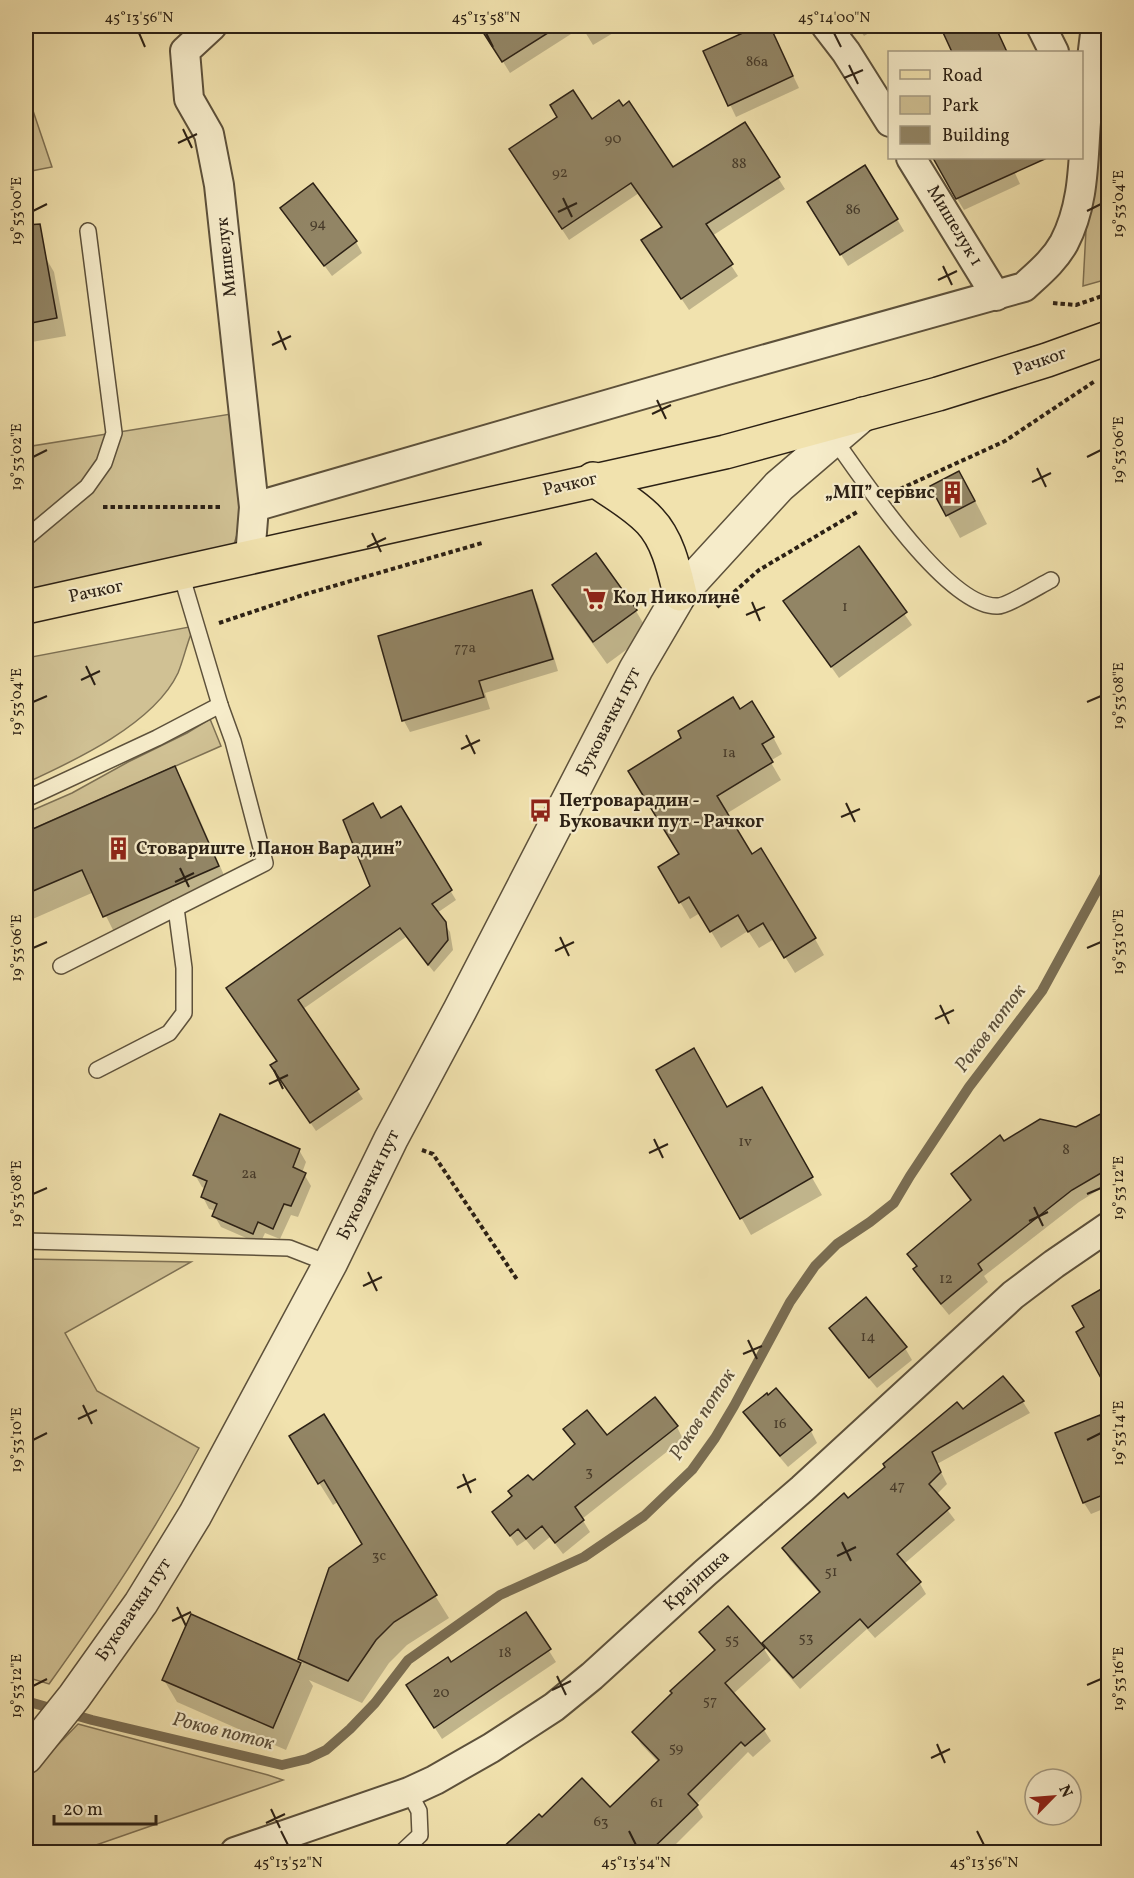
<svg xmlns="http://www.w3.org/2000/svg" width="1134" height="1878" font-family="Vollkorn,serif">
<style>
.green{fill:#d0c194;stroke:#7e7154;stroke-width:1.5}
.shadow{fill:#0003}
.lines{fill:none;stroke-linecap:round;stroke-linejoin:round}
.stream{stroke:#7a6d52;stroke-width:10}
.building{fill:#928565;stroke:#2c2115;stroke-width:1.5}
.service-casing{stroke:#5d513b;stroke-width:18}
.minor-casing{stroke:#5d513b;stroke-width:32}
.tertiary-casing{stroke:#5d513b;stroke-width:36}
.primary-casing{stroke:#2c2115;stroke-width:36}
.path{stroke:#2c2115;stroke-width:4;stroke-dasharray:4.5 3;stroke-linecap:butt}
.service{stroke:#f6ecca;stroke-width:15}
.minor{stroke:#f6ecca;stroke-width:28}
.tertiary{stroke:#f6ecca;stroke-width:33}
.primary{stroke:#f1e2ae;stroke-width:33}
.ticks{fill:none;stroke:#2c2115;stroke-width:2}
.labels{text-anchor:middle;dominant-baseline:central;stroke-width:4.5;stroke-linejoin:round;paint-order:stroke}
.number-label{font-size:15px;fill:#463a29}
.street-label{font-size:18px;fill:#2c2115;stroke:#f6ecca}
.poi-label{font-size:18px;font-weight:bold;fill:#2c2115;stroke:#f6ecca;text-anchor:start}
.water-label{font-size:20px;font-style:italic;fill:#5a4d38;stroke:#f6ecca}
.neatline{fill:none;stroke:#2c2115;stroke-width:2}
.ticks-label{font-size:15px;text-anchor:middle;fill:#2c2115}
</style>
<rect width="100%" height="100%" fill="#f1e2ae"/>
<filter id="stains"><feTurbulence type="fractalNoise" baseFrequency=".00333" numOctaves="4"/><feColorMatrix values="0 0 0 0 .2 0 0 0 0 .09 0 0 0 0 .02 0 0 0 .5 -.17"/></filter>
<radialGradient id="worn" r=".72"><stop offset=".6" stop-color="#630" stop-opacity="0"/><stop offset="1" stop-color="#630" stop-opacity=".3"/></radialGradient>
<g class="green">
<polygon points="1097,26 1108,26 1108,279 1083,286"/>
<polygon points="26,90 52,167 26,172"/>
<polygon points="237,413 243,516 227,566 26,594 26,447"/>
<path d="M 189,627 L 191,634 C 186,647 183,661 178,673 C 154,724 74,761 26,783 L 26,658 Z"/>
<polygon points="210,719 221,746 26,832 26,813 72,793 128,762 187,733"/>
<path d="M 26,1259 L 191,1262 L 65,1333 L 97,1391 L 199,1448 C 154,1533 105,1606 49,1684 L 26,1677 Z"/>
<polygon points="78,1724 268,1775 283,1780 76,1852 26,1852 26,1778"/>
</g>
<g class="shadow">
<polygon points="481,26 625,26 593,45 582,27 510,73"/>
<polygon points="762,26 769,26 799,88 736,117 705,52"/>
<polygon points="857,26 881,26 864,36"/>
<polygon points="941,26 995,26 1007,52 953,52"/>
<polygon points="592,121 672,169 778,178 785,189 712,236 738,276 689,310 650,252 663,228 639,193 569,240 517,161"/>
<polygon points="935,158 1008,158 1020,184 964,210 942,174"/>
<polygon points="282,208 356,242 362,253 332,276"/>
<polygon points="816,214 897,219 904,231 848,266"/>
<polygon points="44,255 54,272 66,336 26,343 26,258"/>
<polygon points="932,487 972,495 987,524 960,538"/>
<polygon points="858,548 912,625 839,678 785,601"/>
<polygon points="554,586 636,611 649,633 607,664 567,608"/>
<polygon points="532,592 538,604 558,671 485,693 490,709 410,732 404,721 379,637"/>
<polygon points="740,711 773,737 782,754 770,761 781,780 726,814 752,856 815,939 824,955 795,973 774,939 759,948 748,931 721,948 700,913 690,919 660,868 681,855"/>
<polygon points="174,768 187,790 230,889 117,938 94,892 26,922 26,833"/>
<polygon points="400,808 456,900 437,913 450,932 453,950 434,972 406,937 303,1009 363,1099 316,1131 278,1075 279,1062 233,997 372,887 381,820"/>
<polygon points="658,1070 726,1108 761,1089 822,1195 751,1235"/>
<polygon points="1108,1112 1108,1184 1079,1202 984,1276 988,1282 949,1315 921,1281 915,1270 917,1268 909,1254 971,1202 952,1175 1004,1143 1076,1128"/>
<polygon points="299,1150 306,1162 302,1173 304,1174 311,1186 298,1217 291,1215 280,1239 265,1233 260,1244 221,1227 214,1215 216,1211 209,1209 203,1197 206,1189 202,1187 195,1175"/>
<polygon points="1108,1287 1108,1369 1101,1374 1086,1328 1074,1306"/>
<polygon points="830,1328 905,1348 912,1360 877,1388 837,1340"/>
<polygon points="1003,1378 1023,1402 1030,1413 937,1464 947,1484 936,1495 955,1520 904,1564 919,1582 926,1594 875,1638 867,1629 800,1689 771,1655 764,1643 820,1594 790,1560 783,1548 963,1411"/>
<polygon points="776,1390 811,1431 817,1443 788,1467 752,1424 745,1412"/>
<polygon points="323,1416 449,1618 407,1645 389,1663 362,1703 309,1680 313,1686 286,1750 177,1702 164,1680 192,1616 303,1665 300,1659 363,1545 338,1502 333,1505 304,1459"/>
<polygon points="1100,1417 1108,1434 1108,1507 1091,1514 1084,1503 1057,1434"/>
<polygon points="677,1427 683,1439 582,1519 590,1532 563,1554 550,1537 534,1550 526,1540 517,1546 494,1512 576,1446 565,1429 607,1437"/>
<polygon points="526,1614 556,1662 442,1739 415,1697 451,1664"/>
<polygon points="701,1632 764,1649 771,1660 733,1694 764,1730 771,1741 753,1757 748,1752 696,1805 703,1817 668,1852 501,1852 539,1816 542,1819 610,1809 658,1762 641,1744 634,1733 715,1652"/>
</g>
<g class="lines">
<polyline class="stream" points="26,1701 92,1720 282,1765 307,1759 326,1750 350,1729 375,1703 408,1660 500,1595 584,1557 644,1516 692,1470 715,1438 734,1406 790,1302 815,1266 837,1244 870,1222 894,1203 910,1176 969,1087 1042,991 1108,870"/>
</g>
<g class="building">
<polygon points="479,26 559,26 502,62"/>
<polygon points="758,26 770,26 793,76 728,106 703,51"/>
<polygon points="940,26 995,26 1007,52 952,52"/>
<polygon points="573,90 592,119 619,100 623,106 629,101 673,167 745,122 780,177 706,224 733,264 681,299 641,240 662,227 631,183 562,229 509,149 557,117 550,105"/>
<polygon points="933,158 1047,158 956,199"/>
<polygon points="865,165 898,219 840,255 807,202"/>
<polygon points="313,183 357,241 324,266 280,208"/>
<polygon points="40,224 57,318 26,324 26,225"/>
<polygon points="959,471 975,501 946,516 930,486"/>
<polygon points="859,546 907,612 831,667 783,601"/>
<polygon points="596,553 637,610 593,642 552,585"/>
<polygon points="532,590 553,659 479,681 484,697 402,721 378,636"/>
<polygon points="733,697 740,709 752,701 774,737 762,744 773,762 717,796 752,854 761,848 816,938 784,958 763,923 748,932 738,915 710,932 689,897 679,903 658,867 679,854 628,771 681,738 678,731"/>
<polygon points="175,766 219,866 103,917 82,870 26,894 26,832"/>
<polygon points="373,803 381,818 401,806 452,890 432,904 446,922 448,940 428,965 400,928 298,1000 359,1089 310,1123 270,1065 277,1061 226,988 370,886 343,820"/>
<polygon points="694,1048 727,1107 762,1087 813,1177 740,1219 656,1070"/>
<polygon points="1108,1110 1108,1169 1072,1190 978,1264 982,1270 941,1304 913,1269 917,1266 907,1254 971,1200 951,1174 1000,1135 1004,1141 1040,1119 1076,1127"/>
<polygon points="220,1114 300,1149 293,1167 306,1173 291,1206 284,1204 273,1229 258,1222 253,1234 212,1216 217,1204 201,1197 207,1181 193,1175"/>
<polygon points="1108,1285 1108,1391 1076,1332 1084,1327 1072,1306"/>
<polygon points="866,1297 907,1347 869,1378 829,1328"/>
<polygon points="1003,1376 1024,1401 932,1452 941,1472 929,1484 950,1508 897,1554 921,1582 868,1628 860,1619 793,1678 762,1643 820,1592 782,1548 844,1493 848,1498 885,1467 883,1464 957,1402 963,1409"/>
<polygon points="776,1388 812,1430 780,1456 743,1412 767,1393 768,1395"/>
<polygon points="655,1397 678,1426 575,1507 584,1520 555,1543 542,1526 526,1539 518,1529 510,1536 492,1512 512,1496 508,1491 528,1475 533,1480 575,1444 563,1429 587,1410 607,1435"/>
<polygon points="324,1414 437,1595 394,1622 376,1640 348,1681 298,1659 329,1568 362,1544 324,1480 318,1484 289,1436"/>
<polygon points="1100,1415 1108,1435 1108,1493 1083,1503 1055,1433"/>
<polygon points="728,1606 765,1648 725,1683 765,1729 745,1746 741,1742 688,1794 698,1805 649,1852 498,1852 539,1814 542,1817 582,1778 610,1807 659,1760 632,1732 672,1693 670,1691 715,1650 699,1632"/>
<polygon points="526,1612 551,1649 434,1728 406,1685 448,1657 451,1662"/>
<polygon points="191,1614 301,1663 273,1728 162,1680"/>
</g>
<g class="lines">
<defs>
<g id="service">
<path d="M 834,439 C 862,478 948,609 998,606 C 1007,606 1041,585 1051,580"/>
<polyline points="26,538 87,487 104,463 114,433 88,231"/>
<polyline points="26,799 157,738 220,705"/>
<polyline points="61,966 265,863 233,741 220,705 181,574"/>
<polyline points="97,1070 169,1033 184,1013 184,968 176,908"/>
<polyline points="26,1241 289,1248 330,1264"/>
<polyline points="402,1852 420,1835 419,1811 409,1792"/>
</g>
<g id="minor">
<polyline points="212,26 185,51 189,99 209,134 219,185 254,507 250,557"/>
<polyline points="826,26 846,52 890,122"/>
<polyline points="1041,26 1054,52"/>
<polyline points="911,158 996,296"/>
<path d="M 254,507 L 727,370 L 1024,287 C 1039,273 1054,261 1064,243 C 1084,205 1083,163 1086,122 C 1088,90 1092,57 1096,26"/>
<polyline points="235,1852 409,1792 435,1780 491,1748 554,1707 592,1676 705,1573 802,1489 1013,1295 1054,1264 1108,1227"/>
</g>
<polyline id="tertiary" points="26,1757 74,1697 141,1603 195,1515 330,1264 391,1139 460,1010 636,669 680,594 779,486 863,414"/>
<g id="primary">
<path d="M 593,479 C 612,492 634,504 650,521 C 668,540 674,569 680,594"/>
<polyline points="26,607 725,452 938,394 1047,360 1108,338"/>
</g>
</defs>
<use href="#service" class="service-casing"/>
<use href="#minor" class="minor-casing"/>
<use href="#tertiary" class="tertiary-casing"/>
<use href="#primary" class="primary-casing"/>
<g class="path">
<polyline points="1053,303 1076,305 1108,294"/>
<polyline points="900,489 1005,441 1095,381"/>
<polyline points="103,507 222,507"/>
<polyline points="717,607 759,570 857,512"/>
<polyline points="219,623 306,594 482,543"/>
<polyline points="422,1150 433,1154 518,1281"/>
</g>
<use href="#service" class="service"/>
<use href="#minor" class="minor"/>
<use href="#tertiary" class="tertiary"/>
<use href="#primary" class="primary"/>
</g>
<path class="ticks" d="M 139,33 L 145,47M 486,33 L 493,47M 834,33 L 841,47M 849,65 L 858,84M 844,78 L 863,70M 183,129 L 192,148M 178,143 L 197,134M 563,198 L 572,217M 33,211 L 47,204M 1087,211 L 1101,204M 558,212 L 577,203M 943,266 L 952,285M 938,280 L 957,271M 278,331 L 286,350M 272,345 L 291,336M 657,400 L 666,419M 652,414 L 671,405M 33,457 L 47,450M 1087,457 L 1101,450M 1037,468 L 1046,487M 1032,482 L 1051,473M 372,533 L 381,552M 367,547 L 386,538M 752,602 L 760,621M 746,615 L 765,607M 86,666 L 95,685M 81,680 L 100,671M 33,702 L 47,696M 1087,702 L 1101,696M 466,735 L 475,754M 461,749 L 480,740M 846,803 L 855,822M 841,817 L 860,809M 180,868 L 189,887M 175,882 L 194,873M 560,937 L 569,956M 33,948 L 47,942M 1087,948 L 1101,942M 555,951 L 574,942M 940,1005 L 949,1024M 935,1019 L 954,1010M 274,1070 L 283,1089M 269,1084 L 288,1075M 654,1139 L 663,1158M 649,1153 L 668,1144M 33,1194 L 47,1188M 1087,1194 L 1101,1188M 1034,1207 L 1043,1226M 1029,1221 L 1048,1212M 368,1272 L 377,1291M 363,1286 L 382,1277M 748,1340 L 757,1359M 743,1354 L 762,1346M 83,1405 L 92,1424M 78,1419 L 97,1410M 33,1440 L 47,1433M 1087,1440 L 1101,1433M 463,1474 L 471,1493M 457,1488 L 476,1479M 842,1542 L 851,1561M 837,1556 L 856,1547M 177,1607 L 186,1626M 172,1621 L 191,1612M 557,1676 L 566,1695M 1087,1685 L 1101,1679M 33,1686 L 47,1679M 552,1690 L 571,1681M 937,1744 L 945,1763M 931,1758 L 950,1749M 271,1809 L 280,1828M 266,1823 L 285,1814M 281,1831 L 288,1845M 629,1831 L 636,1845M 977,1831 L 984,1845"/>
<defs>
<symbol id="building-bare" viewBox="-9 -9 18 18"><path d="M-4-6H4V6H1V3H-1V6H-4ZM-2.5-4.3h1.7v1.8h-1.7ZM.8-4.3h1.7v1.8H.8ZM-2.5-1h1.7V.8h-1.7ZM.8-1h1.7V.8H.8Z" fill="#8f2418" stroke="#f6ecca" stroke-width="2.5" paint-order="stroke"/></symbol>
<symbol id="supermarket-bare" viewBox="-9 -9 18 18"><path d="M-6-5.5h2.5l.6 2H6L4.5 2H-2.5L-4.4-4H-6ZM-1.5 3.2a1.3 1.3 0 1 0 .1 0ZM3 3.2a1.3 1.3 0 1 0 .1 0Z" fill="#8f2418" stroke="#f6ecca" stroke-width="2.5" paint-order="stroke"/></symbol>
<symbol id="bus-bare" viewBox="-9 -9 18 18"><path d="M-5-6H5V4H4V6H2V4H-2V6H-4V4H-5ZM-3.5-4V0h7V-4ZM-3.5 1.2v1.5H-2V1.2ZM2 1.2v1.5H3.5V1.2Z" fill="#8f2418" stroke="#f6ecca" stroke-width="2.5" paint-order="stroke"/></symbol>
</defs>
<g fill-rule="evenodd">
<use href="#building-bare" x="936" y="476" width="33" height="33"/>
<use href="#supermarket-bare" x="578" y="582" width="33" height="33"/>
<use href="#bus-bare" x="524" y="794" width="33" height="33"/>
<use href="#building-bare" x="102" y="832" width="33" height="33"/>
</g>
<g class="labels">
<g class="number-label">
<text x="757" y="62">86a</text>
<text x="613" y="139">90</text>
<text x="739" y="164">88</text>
<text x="560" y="173">92</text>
<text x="853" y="210">86</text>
<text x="318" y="224">94</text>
<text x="845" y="607">1</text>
<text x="465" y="648">77a</text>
<text x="729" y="753">1a</text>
<text x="745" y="1142">1v</text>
<text x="1066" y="1150">8</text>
<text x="249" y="1174">2a</text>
<text x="946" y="1279">12</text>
<text x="868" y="1337">14</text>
<text x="780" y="1424">16</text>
<text x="589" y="1472">3</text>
<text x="897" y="1486">47</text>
<text x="379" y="1556">3c</text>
<text x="831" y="1572">51</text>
<text x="806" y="1638">53</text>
<text x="732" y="1640">55</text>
<text x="505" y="1653">18</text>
<text x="441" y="1693">20</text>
<text x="710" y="1701">57</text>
<text x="676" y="1748">59</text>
<text x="657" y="1803">61</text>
<text x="601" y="1822">63</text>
</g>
<g class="street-label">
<text transform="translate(954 226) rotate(59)">Мишелук 1</text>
<text transform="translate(227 257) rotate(-96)">Мишелук</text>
<text transform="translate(1040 362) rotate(-19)">Рачког</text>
<text transform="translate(570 485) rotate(-13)">Рачког</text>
<text transform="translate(96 592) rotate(-12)">Рачког</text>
<text transform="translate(609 722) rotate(-63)">Буковачки пут</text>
<text transform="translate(369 1185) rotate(-64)">Буковачки пут</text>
<text transform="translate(697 1581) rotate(-42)">Крајишка</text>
<text transform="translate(134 1610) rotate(-56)">Буковачки пут</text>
</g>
<g class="poi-label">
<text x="935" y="493" text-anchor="end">„МП” сервис</text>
<text x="613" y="598">Код Николине</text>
<text x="559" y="801">Петроварадин -<tspan x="559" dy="21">Буковачки пут - Рачког</tspan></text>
<text x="136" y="849">Стовариште „Панон Варадин”</text>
</g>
<g class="water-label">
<text transform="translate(991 1029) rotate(-53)">Роков поток</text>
<text transform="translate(703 1415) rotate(-57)">Роков поток</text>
<text transform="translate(223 1732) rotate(14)">Роков поток</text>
</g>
</g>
<rect width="1134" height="1878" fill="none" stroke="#f1e2ae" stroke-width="66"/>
<rect x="888" y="51" width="195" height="108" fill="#f6ecca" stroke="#a59b82" stroke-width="1.5"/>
<rect x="900" y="70" width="30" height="9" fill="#f1e2ae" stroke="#a59b82" stroke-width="1.5"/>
<text x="942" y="81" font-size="18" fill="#2c2115">Road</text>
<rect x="900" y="96" width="30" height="18" fill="#d0c194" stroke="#a59b82" stroke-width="1.5"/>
<text x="942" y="111" font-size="18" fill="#2c2115">Park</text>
<rect x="900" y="126" width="30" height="18" fill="#928565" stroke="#a59b82" stroke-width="1.5"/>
<text x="942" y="141" font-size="18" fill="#2c2115">Building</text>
<g transform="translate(1053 1797) rotate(65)"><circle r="28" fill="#f6ecca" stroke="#a59b82" stroke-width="1.5"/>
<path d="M0-4.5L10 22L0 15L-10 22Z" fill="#8f2418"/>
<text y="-9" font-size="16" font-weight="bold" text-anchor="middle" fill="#2c2115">N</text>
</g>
<path d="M54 1815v9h102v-9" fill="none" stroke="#2c2115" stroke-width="3"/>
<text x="63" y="1815" font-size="18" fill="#2c2115" stroke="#f6ecca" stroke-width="4.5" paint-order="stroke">20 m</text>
<rect x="33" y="33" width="1068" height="1812" class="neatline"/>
<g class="ticks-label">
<text x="139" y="22">45°13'56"N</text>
<text x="486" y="22">45°13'58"N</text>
<text x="834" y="22">45°14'00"N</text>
<text transform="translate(1118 204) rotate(-90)" y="5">19°53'04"E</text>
<text transform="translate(16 211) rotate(-90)" y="5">19°53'00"E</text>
<text transform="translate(1118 450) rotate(-90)" y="5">19°53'06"E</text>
<text transform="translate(16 457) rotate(-90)" y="5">19°53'02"E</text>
<text transform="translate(1118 696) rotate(-90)" y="5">19°53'08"E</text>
<text transform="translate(16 702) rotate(-90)" y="5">19°53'04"E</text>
<text transform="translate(1118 942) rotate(-90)" y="5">19°53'10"E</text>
<text transform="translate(16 948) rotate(-90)" y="5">19°53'06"E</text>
<text transform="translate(1118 1188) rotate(-90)" y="5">19°53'12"E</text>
<text transform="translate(16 1194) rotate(-90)" y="5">19°53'08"E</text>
<text transform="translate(1118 1433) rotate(-90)" y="5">19°53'14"E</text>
<text transform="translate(16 1440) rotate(-90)" y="5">19°53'10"E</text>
<text transform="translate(1118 1679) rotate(-90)" y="5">19°53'16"E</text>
<text transform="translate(16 1686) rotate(-90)" y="5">19°53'12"E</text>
<text x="288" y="1867">45°13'52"N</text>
<text x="636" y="1867">45°13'54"N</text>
<text x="984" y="1867">45°13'56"N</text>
</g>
<rect width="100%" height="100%" filter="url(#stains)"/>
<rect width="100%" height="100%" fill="url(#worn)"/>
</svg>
